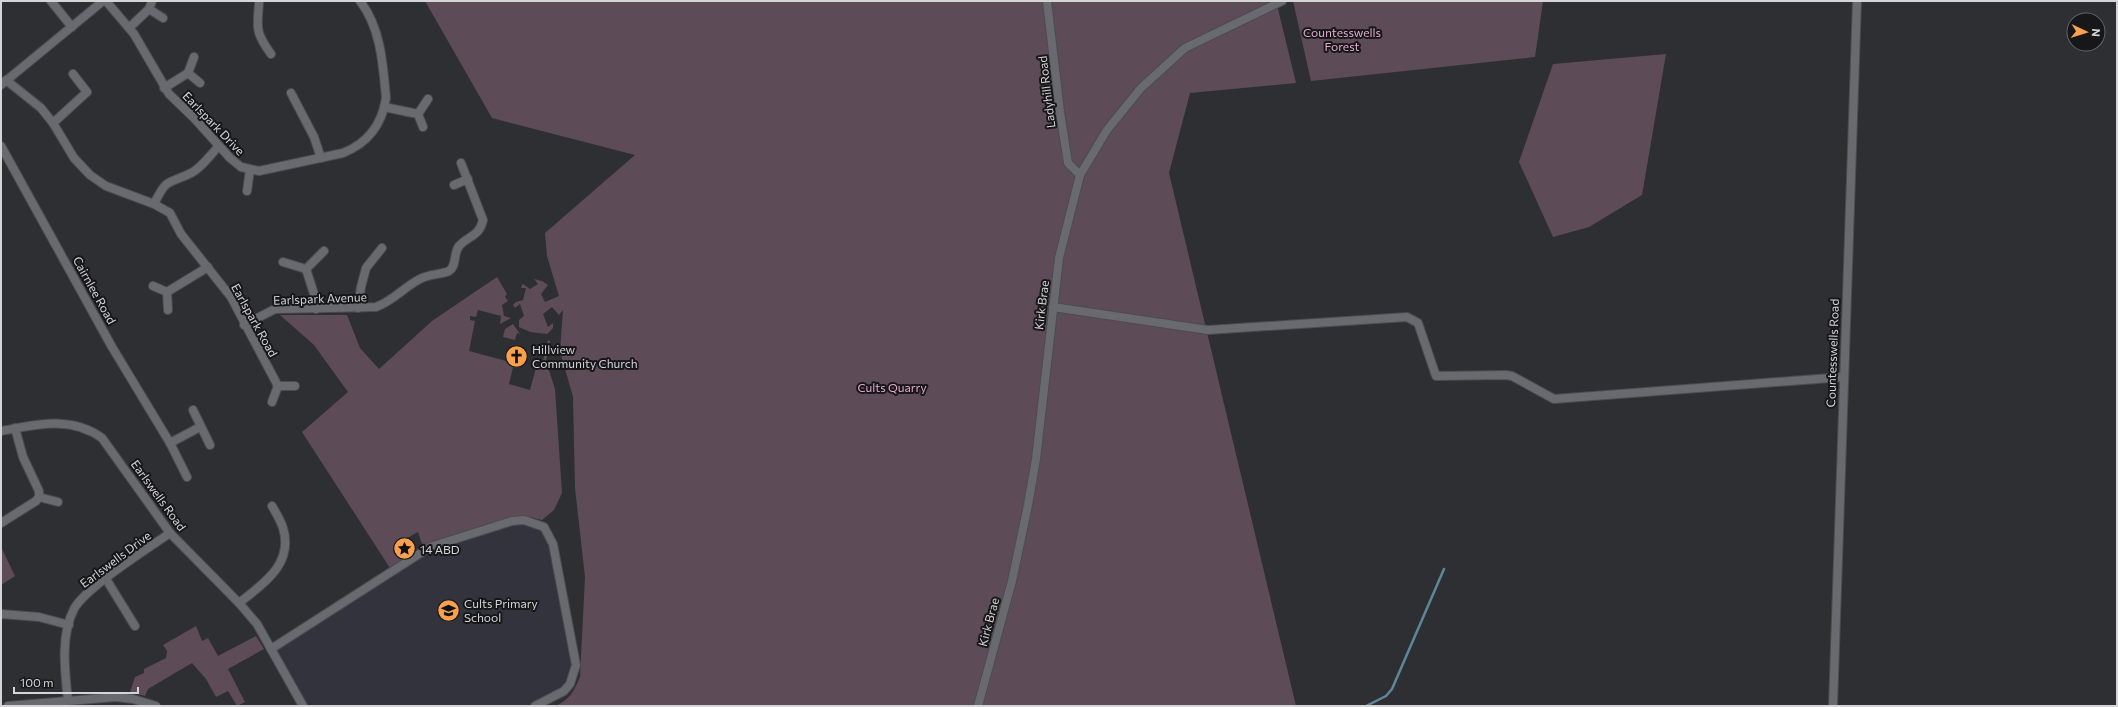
<svg xmlns="http://www.w3.org/2000/svg" width="2118" height="707" font-family="Commissioner,sans-serif">
<style>
.built{fill:#33333e}
.green{fill:#5e4b58}
.lines{fill:none;stroke-linecap:round;stroke-linejoin:round}
.stream{stroke:#5f879a;stroke-width:2.5}
.minor-casing{stroke:#4b4c50;stroke-width:10}
.minor{stroke:#696a6f;stroke-width:8}
.labels{text-anchor:middle;dominant-baseline:central;stroke-width:4;stroke-linejoin:round;paint-order:stroke}
.park-label{font-size:12px;fill:#e3abd1;stroke:#171719}
.street-label{font-size:12px;fill:#d5d5d8;stroke:#171719}
.poi-label{font-size:12px;fill:#d5d5d8;stroke:#171719;text-anchor:start}
</style>
<rect width="100%" height="100%" fill="#2e2f33"/>
<polygon class="built" points="524,520 549,535 576,665 570,684 535,706 303,706 271,649 430,547"/>
<g class="green">
<path d="M 425,1 L 1276,1 L 1296,83 L 1190,93 L 1169,173 L 1296,706 L 556,706 C 570,699 574,691 580,677 L 585,577 L 575,488 L 573,397 L 560,351 L 563,310 L 559,315 L 552,307 L 543,314 L 548,327 L 553,323 L 553,328 L 547,334 L 530,332 L 519,327 L 519,320 L 524,316 L 520,304 L 515,308 L 513,305 L 516,302 L 523,300 L 526,288 L 521,288 L 522,285 L 523,284 L 530,289 L 538,284 L 534,279 L 542,281 L 548,285 L 541,294 L 545,302 L 559,296 L 547,256 L 545,233 L 635,155 L 492,118 Z"/>
<polygon points="1293,1 1543,1 1535,57 1311,81"/>
<polygon points="1666,54 1642,195 1589,227 1553,237 1519,162 1553,64"/>
<polygon points="497,277 507,294 505,297 508,301 502,305 504,316 511,318 500,324 501,316 478,310 476,317 470,316 470,320 475,321 469,351 514,363 509,384 530,390 536,368 541,369 548,340 550,341 546,361 555,389 562,493 554,510 542,520 530,517 512,517 423,547 418,532 416,533 400,542 405,558 390,568 302,432 348,392 314,345 280,315 347,315 360,348 379,369 432,321"/>
<polygon points="513,324 520,334 517,333 515,340 503,337 505,329"/>
<polygon points="1,547 15,576 1,585"/>
<polygon points="196,626 202,641 208,638 218,656 256,636 264,649 228,669 245,702 237,706 228,691 216,697 206,679 192,663 148,689 145,696 130,692 135,677 144,673 144,669 166,658 167,651 163,645"/>
</g>
<g class="lines">
<polyline class="stream" points="1366,706 1386,696 1392,689 1444,569"/>
<defs>
<g id="minor">
<polyline points="51,1 72,27"/>
<path d="M 106,1 L 134,34 L 169,94 L 194,118 L 230,158 L 241,167 L 259,171 L 343,153 C 368,143 382,125 386,98 C 383,65 381,28 360,1"/>
<polyline points="152,1 149,9 163,18"/>
<polyline points="1047,1 1060,112 1068,163 1080,175"/>
<path d="M 259,3 C 257,28 255,32 271,54"/>
<polyline points="130,27 149,9"/>
<polyline points="194,57 188,73 200,83"/>
<polyline points="6,80 41,108 53,123 74,158 90,175 106,186 154,204 170,213 181,234 231,297 278,386"/>
<polyline points="1,85 103,1"/>
<polyline points="164,88 188,73"/>
<polyline points="291,93 314,137 321,158"/>
<polyline points="384,107 418,114"/>
<polyline points="53,123 87,92 73,74"/>
<polyline points="423,127 418,114 428,99"/>
<polyline points="1,146 112,347 170,443 187,477"/>
<polyline points="454,185 468,179"/>
<polyline points="247,191 250,170"/>
<path d="M 154,204 C 168,175 169,185 193,172 C 203,166 211,154 219,146"/>
<polyline points="283,262 306,269 324,251"/>
<polyline points="306,269 315,297 316,309"/>
<polyline points="153,286 167,292 168,310"/>
<polyline points="167,292 208,267"/>
<polyline points="1053,307 1208,330 1407,317 1418,323 1436,376 1506,375 1512,376 1554,399 1843,377"/>
<polyline points="358,308 361,287 366,268 382,248"/>
<path d="M 244,325 L 275,309 L 376,307 C 393,301 404,287 420,279 C 429,274 444,274 449,271 C 457,266 453,254 459,246 C 469,235 479,237 483,220 L 461,163"/>
<polyline points="272,402 278,386 295,386"/>
<polyline points="193,410 210,445"/>
<path d="M 1,431 C 36,425 71,415 102,438 L 170,533 L 239,603 L 257,624 L 303,706"/>
<polyline points="170,443 200,427"/>
<polyline points="39,497 58,502"/>
<polyline points="1,523 36,501 39,497 39,491 23,457 15,428"/>
<polyline points="106,579 135,626"/>
<path d="M 239,603 C 263,584 294,564 283,528 C 281,521 276,513 272,506"/>
<polyline points="1,614 39,617 69,625"/>
<polyline points="271,649 430,547 512,521 524,520 544,527 553,544 576,665 570,684 564,691 535,706"/>
<path d="M 68,701 C 65,672 60,636 74,609 C 85,588 147,549 170,533"/>
<polyline points="8,706 116,697 133,699 156,706"/>
<polyline points="978,706 1012,581 1028,505 1036,459 1059,258 1080,175 1107,130 1141,88 1185,48 1282,1"/>
<polyline points="1833,706 1857,1"/>
</g>
</defs>
<use href="#minor" class="minor-casing"/>
<use href="#minor" class="minor"/>
</g>
<defs>
<symbol id="church-disc" viewBox="-11 -11 22 22"><circle r="9.5" fill="#f9a04c" stroke="#171719"/><path d="M-1.2-6h2.4v3.5h3.3v2.4h-3.3V6h-2.4V-.1h-3.3v-2.4h3.3Z" fill="#111"/></symbol>
<symbol id="sight-disc" viewBox="-11 -11 22 22"><circle r="9.5" fill="#f9a04c" stroke="#171719"/><path d="M0-6L1.8-2.2L6-1.7L2.9 1.2L3.7 5.4L0 3.3L-3.7 5.4L-2.9 1.2L-6-1.7L-1.8-2.2Z" fill="#111"/></symbol>
<symbol id="school-disc" viewBox="-11 -11 22 22"><circle r="9.5" fill="#f9a04c" stroke="#171719"/><path d="M0-5L7-2L0 1L-7-2ZM-4 1L0 2.5L4 1V4Q0 6-4 4Z" fill="#111"/></symbol>
</defs>
<g fill-rule="evenodd">
<use href="#church-disc" x="504" y="344" width="25" height="25"/>
<use href="#sight-disc" x="392" y="536" width="25" height="25"/>
<use href="#school-disc" x="436" y="598" width="25" height="25"/>
</g>
<g class="labels">
<g class="park-label">
<text x="1342" y="32">Countesswells<tspan x="1342" dy="14">Forest</tspan></text>
<text x="892" y="387">Cults Quarry</text>
</g>
<g class="street-label">
<text transform="translate(1046 92) rotate(-97)">Ladyhill Road</text>
<text transform="translate(214 123) rotate(46)">Earlspark Drive</text>
<text transform="translate(95 290) rotate(61)">Cairnlee Road</text>
<text transform="translate(320 298) rotate(-2)">Earlspark Avenue</text>
<text transform="translate(1041 305) rotate(-83)">Kirk Brae</text>
<text transform="translate(255 320) rotate(61)">Earlspark Road</text>
<text transform="translate(1832 353) rotate(-88)">Countesswells Road</text>
<text transform="translate(159 495) rotate(54)">Earlswells Road</text>
<text transform="translate(115 559) rotate(-37)">Earlswells Drive</text>
<text transform="translate(988 622) rotate(-75)">Kirk Brae</text>
</g>
<g class="poi-label">
<text x="532" y="349">Hillview<tspan x="532" dy="14">Community Church</tspan></text>
<text x="420" y="549">14 ABD</text>
<text x="464" y="603">Cults Primary<tspan x="464" dy="14">School</tspan></text>
</g>
</g>
<rect width="2118" height="707" fill="none" stroke="#d5d5d8" stroke-width="4"/>
<g transform="translate(2086 32) rotate(94)"><circle r="19" fill="#171719" stroke="#636365"/>
<path d="M0-3L7 15L0 10L-7 15Z" fill="#f9a04c"/>
<text y="-6" font-size="11" font-weight="bold" text-anchor="middle" fill="#d5d5d8">N</text>
</g>
<path d="M14 687v6h124v-6" fill="none" stroke="#d5d5d8" stroke-width="2"/>
<text x="20" y="687" font-size="12" fill="#d5d5d8" stroke="#171719" stroke-width="3" paint-order="stroke">100 m</text>
</svg>
